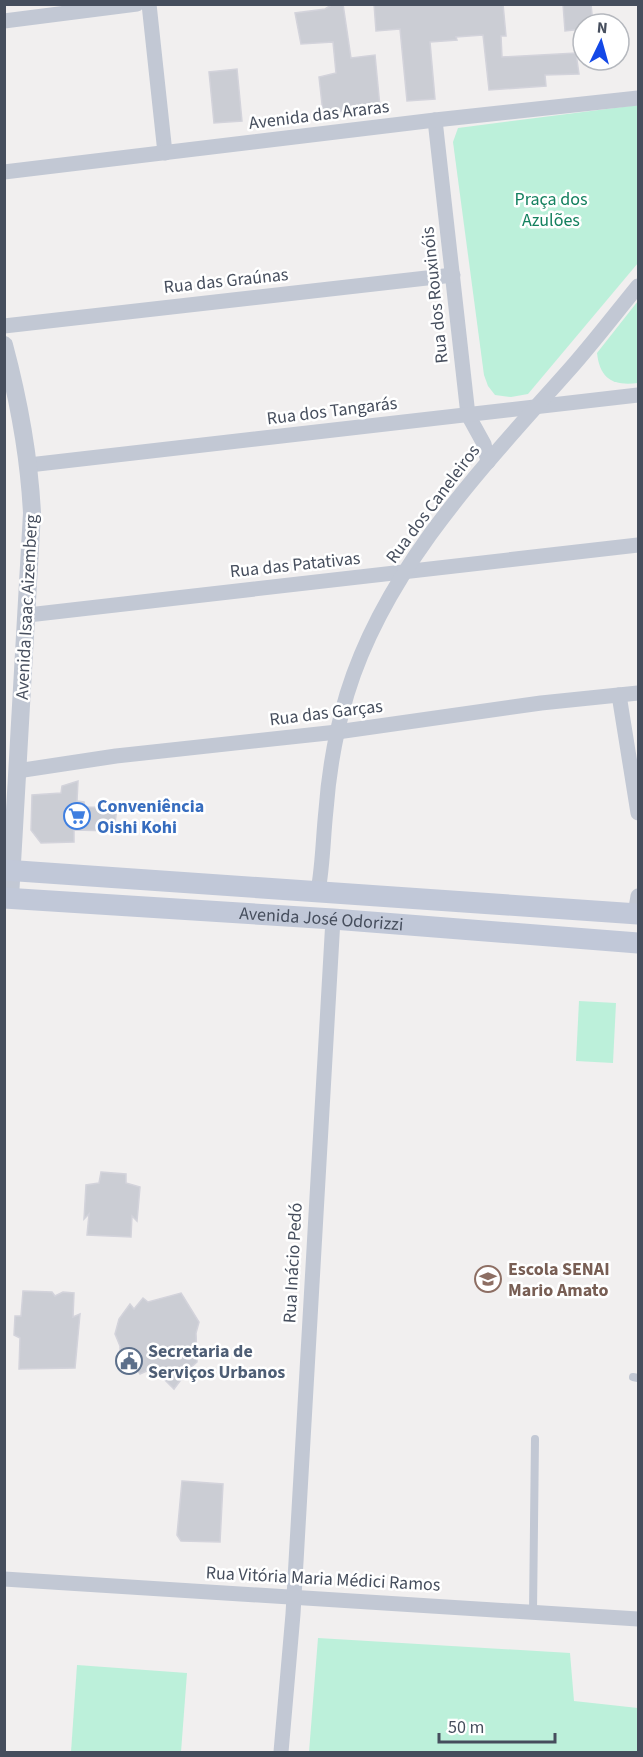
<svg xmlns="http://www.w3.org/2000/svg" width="643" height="1757" font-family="'Source Sans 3',sans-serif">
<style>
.green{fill:#bcf0da}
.building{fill:#cbcdd4;stroke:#d3d3db;stroke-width:1.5}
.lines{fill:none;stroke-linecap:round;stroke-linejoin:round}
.service{stroke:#c2c8d4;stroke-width:8}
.minor{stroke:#c2c8d4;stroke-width:15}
.tertiary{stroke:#c2c8d4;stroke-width:18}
.secondary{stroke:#c1c8d8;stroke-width:21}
.labels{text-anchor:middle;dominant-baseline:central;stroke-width:5;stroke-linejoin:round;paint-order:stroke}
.street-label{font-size:18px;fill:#464e5d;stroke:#fff}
.park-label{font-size:18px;fill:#14815f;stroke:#fff}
.shop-label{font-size:18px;font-weight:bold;fill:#366cbe;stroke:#fff;text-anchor:start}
.education-label{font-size:18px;font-weight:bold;fill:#785e54;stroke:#fff;text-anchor:start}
.service-label{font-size:18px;font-weight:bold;fill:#4e5e75;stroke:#fff;text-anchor:start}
</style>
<rect width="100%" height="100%" fill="#f1efef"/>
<g class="green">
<polygon points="638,105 638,263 528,394 511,397 495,395 488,386 484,375 453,142 458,128"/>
<path d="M 638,301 L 638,383 C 614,386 600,380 597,353 Z"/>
<polygon points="579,1001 616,1003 613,1063 576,1061"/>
<polygon points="318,1638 570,1653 574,1701 638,1708 638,1752 309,1752"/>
<polygon points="77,1665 187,1673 181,1752 71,1752"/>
</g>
<g class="building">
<polygon points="333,4 343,4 351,58 375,55 380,107 323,113 319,77 336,73 333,42 301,44 295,13 325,9"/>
<polygon points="374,4 503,4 506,36 501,36 502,57 576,53 579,74 545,75 546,86 489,90 483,35 456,37 457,40 430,42 435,99 407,101 400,29 376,31"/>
<polygon points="563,4 591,4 593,24 583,24 583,29 565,31"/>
<polygon points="237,69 242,121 214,123 209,72"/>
<polygon points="78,781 77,801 84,802 85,807 117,808 114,831 74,830 74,842 41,843 31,830 32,795 61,793 62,786"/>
<polygon points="101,1172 126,1174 126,1183 140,1187 137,1221 132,1216 131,1237 87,1235 89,1214 84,1219 86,1185 99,1183"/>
<polygon points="23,1291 52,1292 55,1296 63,1292 74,1293 73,1317 80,1314 75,1368 19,1369 20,1338 14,1335 15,1316 21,1316"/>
<polygon points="181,1293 199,1322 196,1333 197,1362 188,1370 174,1389 159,1374 149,1370 140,1374 131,1359 128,1365 120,1351 120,1346 115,1334 119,1319 130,1304 134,1309 143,1298 148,1302"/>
<polygon points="182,1481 223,1484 220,1542 181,1541 177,1535"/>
</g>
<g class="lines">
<g class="service">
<polyline points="633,1377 638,1378"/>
<polyline points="533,1612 535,1439"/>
</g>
<g class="minor">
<polyline points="149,4 165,153"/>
<polyline points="4,21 137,4"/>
<polyline points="435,120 468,415 484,444 488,462"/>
<polyline points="4,172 435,120 638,98"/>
<polyline points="4,326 453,275"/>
<polyline points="29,465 638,395"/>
<polyline points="28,615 638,545"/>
<polyline points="619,695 638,813"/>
<polyline points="17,771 116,756 337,732 541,703 638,693"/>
<path d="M 318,891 C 323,864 323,837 326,810 C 329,770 336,731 347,694 C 386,567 483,467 569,370 C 593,343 615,314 638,286"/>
<polyline points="635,914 638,896"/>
<polyline points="4,1579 638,1619"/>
<polyline points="281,1752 293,1614 333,919"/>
</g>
<path class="tertiary" d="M 4,345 C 19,401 29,456 32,513 L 10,898"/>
<g class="secondary">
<polyline points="4,870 638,914"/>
<path id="s1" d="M 4,898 L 333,919 L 638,943"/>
</g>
</g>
<defs>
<symbol id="supermarket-ring" viewBox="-11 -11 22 22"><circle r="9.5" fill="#fff" stroke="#3f7fe0" stroke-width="1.5"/><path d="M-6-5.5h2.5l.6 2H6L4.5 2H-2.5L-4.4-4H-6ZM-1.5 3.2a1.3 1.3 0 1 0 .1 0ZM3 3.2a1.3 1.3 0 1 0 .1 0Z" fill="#3f7fe0"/></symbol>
<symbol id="university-ring" viewBox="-11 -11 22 22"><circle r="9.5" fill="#fff" stroke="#8d6e63" stroke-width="1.5"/><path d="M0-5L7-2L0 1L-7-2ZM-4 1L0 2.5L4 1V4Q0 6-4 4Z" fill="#8d6e63"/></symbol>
<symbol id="civic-ring" viewBox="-11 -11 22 22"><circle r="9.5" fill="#fff" stroke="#5c6f8a" stroke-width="1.5"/><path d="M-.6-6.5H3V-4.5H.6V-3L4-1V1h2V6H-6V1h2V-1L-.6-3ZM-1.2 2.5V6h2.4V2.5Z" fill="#5c6f8a"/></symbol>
</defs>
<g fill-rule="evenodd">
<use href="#supermarket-ring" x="62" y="801" width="30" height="30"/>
<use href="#university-ring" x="473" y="1264" width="30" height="30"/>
<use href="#civic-ring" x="114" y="1346" width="30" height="30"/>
</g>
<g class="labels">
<g class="street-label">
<text transform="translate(319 115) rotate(-7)">Avenida das Araras</text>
<text transform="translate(226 281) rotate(-6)">Rua das Graúnas</text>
<text transform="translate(435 295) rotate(-96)">Rua dos Rouxinóis</text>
<text transform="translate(332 411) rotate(-7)">Rua dos Tangarás</text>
<text transform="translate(433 504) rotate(-53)">Rua dos Caneleiros</text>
<text transform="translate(295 565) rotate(-6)">Rua das Patativas</text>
<text transform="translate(27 607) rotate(-87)">Avenida Isaac Aizemberg</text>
<text transform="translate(326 713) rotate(-7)">Rua das Garças</text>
<text stroke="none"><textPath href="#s1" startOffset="318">Avenida José Odorizzi</textPath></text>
<text transform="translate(293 1263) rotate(-87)">Rua Inácio Pedó</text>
<text transform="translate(323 1579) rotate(3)">Rua Vitória Maria Médici Ramos</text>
</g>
<g class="park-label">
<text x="551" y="199">Praça dos<tspan x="551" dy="21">Azulões</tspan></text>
</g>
<g class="shop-label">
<text x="97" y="806">Conveniência<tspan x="97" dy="21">Oishi Kohi</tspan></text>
</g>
<g class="education-label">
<text x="508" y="1269">Escola SENAI<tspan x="508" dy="21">Mario Amato</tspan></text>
</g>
<g class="service-label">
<text x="148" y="1351">Secretaria de<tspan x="148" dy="21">Serviços Urbanos</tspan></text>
</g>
</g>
<rect width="643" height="1757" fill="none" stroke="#464e5d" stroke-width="12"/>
<g transform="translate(601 42) rotate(5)"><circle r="28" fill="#ffffff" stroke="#b5b8be" stroke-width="1.5"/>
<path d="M0-4.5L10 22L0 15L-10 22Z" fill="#1348e7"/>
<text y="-9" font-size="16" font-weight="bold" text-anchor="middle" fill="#464e5d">N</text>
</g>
<path d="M439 1733v9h116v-9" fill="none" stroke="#464e5d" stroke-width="3"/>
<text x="448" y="1733" font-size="18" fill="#464e5d" stroke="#ffffff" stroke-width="4.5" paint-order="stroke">50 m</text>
</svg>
